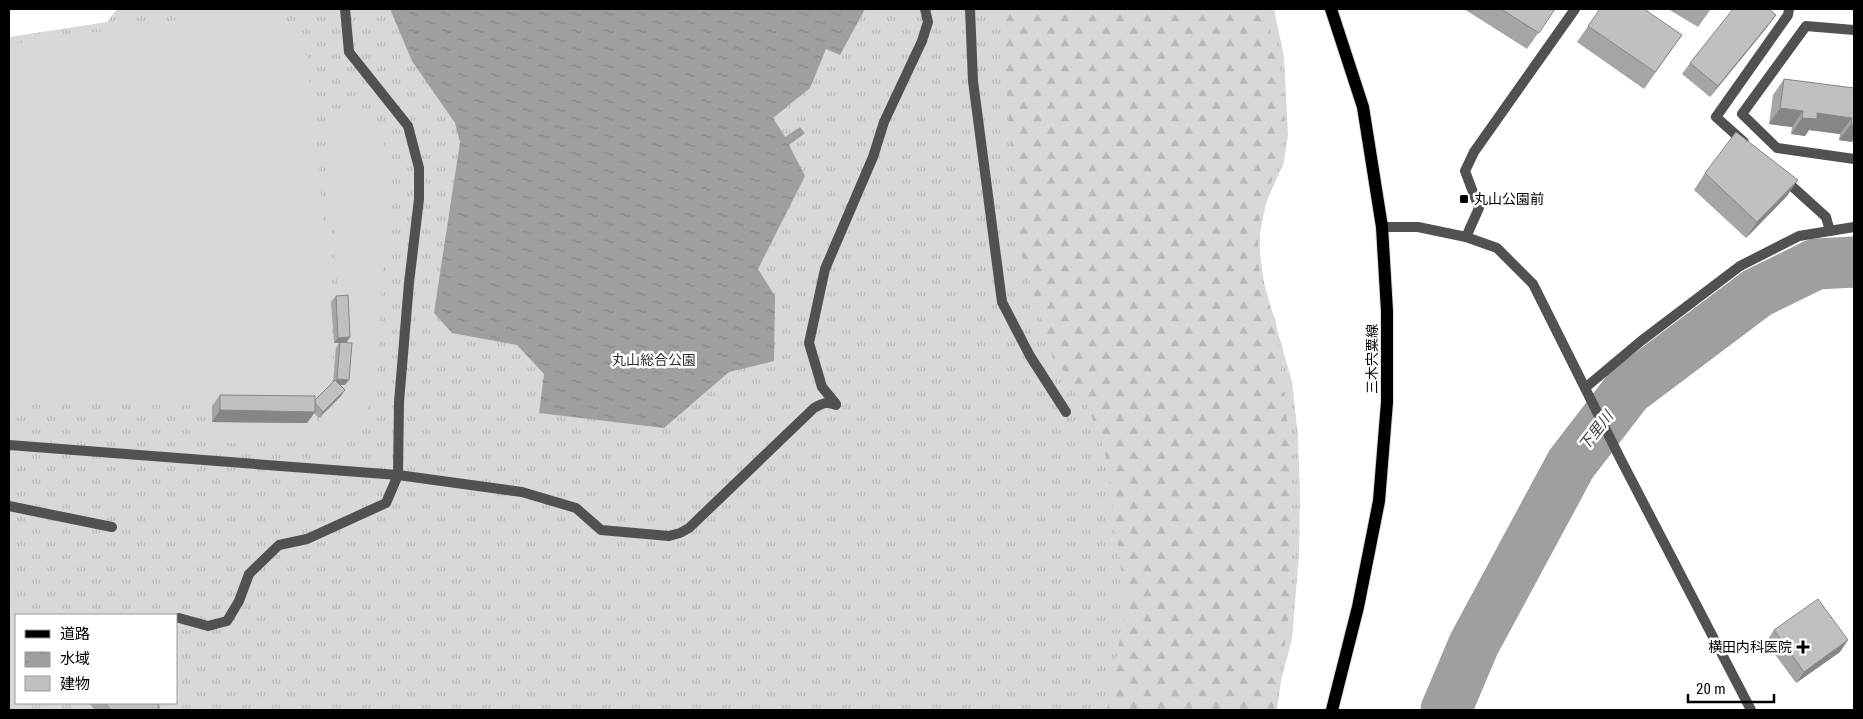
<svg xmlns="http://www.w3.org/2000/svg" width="1863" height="719" font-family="'Roboto Condensed','Noto Sans JP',sans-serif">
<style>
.grass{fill:url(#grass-tufts);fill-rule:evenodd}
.forest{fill:url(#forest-firs)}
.pitch{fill:#d8d8d8}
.water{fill:url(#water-ripples)}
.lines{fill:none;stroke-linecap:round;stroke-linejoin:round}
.river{stroke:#9f9f9f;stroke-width:51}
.primary-casing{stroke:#dbdbdb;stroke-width:14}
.service{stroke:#515151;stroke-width:10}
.minor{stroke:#515151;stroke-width:10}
.tertiary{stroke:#515151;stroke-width:10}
.primary{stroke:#000;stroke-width:12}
.wall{fill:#a5a5a5}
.shaded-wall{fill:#868686}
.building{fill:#c0c0c0;stroke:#868686}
.poi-dot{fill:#000;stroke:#fff;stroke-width:2}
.labels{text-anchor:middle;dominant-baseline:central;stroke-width:5;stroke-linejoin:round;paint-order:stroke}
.poi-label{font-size:14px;fill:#000;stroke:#fff;text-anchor:start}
.street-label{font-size:14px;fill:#000;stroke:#fff}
.park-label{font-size:14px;fill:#2f2f2f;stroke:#fff}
.water-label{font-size:15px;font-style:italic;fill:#404040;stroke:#fff}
</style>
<defs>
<pattern id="grass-tufts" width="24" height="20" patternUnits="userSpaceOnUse" patternTransform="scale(1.25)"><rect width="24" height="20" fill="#d8d8d8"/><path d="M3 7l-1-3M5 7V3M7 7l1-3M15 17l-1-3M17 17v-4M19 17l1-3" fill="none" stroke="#b8b8b8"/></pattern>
<pattern id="forest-firs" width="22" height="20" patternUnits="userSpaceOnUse" patternTransform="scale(1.25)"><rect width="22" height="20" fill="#d8d8d8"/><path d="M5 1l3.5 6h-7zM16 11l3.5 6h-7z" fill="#b8b8b8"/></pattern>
<pattern id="water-ripples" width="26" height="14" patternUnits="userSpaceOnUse" patternTransform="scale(1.25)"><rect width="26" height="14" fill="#9f9f9f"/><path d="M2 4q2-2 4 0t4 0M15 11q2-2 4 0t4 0" fill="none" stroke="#878787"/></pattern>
</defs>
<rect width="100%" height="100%" fill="#fff"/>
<path class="grass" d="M 117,9 L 1274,9 L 1284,57 L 1288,135 L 1284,162 L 1266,203 L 1260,233 L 1260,253 L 1264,283 L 1292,382 L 1298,436 L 1300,496 L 1299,555 L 1292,639 L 1281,681 L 1277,710 L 9,710 L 9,37 L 107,22 ZM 16,615 L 176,615 L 176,703 L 16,703 Z"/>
<polygon class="forest" points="1005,9 1260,9 1282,76 1284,128 1279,166 1273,177 1258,227 1258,262 1263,292 1276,321 1289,441 1292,594 1274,710 1107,710 1126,605 1105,451 1088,407 1048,348 1018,239 1002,28"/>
<g class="pitch">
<polygon points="250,9 275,9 307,56 331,294 333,359 332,383 306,407 9,402 9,45"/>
<polygon points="351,112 366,121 382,139 391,161 392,185 382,283 376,396 344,442 213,443 209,427 257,428 293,426 317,422 347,394 349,385 349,340 347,320 338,300 332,198 326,150 329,128 340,115"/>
</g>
<polygon class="water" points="390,9 865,9 840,55 826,49 810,88 773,118 785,137 800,127 805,133 789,145 805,176 758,269 775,296 774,361 729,372 664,428 539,413 544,374 517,345 452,333 434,313 460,142 455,123 412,61"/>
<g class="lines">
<polyline class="river" points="1446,710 1474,644 1571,464 1628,390 1757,293 1816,264 1854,262"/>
<defs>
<polyline id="primary" points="1331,9 1363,107 1382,227 1387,311 1387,402 1379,501 1358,607 1332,710"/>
</defs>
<use href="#primary" class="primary-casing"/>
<g class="service">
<polyline points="970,9 973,81 1002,302 1030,356 1066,412"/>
<polyline points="1854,30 1806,26 1742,114 1777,148 1854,159"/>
<polyline points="836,404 822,387 809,343 825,269 873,157 884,122 922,41 928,22 925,9"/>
<path d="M 9,445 L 398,475 L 522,492 L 576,508 L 601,530 L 669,536 L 680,533 L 689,528 L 814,408 C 823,403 827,401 836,405"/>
<polyline points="9,506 112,527"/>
<polyline points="179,618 208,626 227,621 239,601 249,574 279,545 307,539 386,503 398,475 399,402 409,283 419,199 419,168 408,126 349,52 345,9"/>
</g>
<g class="minor">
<polyline points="1744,142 1716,117 1788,15 1789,9"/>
<polyline points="1784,179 1826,217 1830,231"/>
<polyline points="1466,237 1479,208 1465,171 1474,152 1575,9"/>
<polyline points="1585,388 1641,341 1740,266 1799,236 1854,227"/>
</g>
<polyline class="tertiary" points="1382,227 1418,227 1466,237 1497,248 1533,284 1621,460 1751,710"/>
<use href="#primary" class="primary"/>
</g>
<g class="wall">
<polygon points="1464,9 1555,9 1527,49"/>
<polygon points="1600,9 1682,35 1644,89 1577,42"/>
<polygon points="1668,9 1711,9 1698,27"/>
<polygon points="1768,26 1710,97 1682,74 1690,63"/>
<polygon points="1784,79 1854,88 1852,142 1839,140 1840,134 1809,130 1805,136 1791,134 1792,127 1769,124 1773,95"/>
<polygon points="1705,173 1787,196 1746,238 1694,190"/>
<polygon points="336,296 350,337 346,343 345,385 341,385 341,396 319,418 314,413 307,423 212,422 212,406 220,395 315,400 333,382 336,348 339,343 334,343 331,302"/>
<polygon points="1774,630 1840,652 1796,683 1766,642"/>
<polygon points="89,703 158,703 159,710 95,710"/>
</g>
<g class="shaded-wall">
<rect x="1847" y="9" width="7" height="1"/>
<polygon points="1776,15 1768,26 1710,97 1718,86"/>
<polygon points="1780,108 1803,111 1792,127 1769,124"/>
<polygon points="1817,113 1852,118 1840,134 1809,130 1805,136 1791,134 1802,118"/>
<polygon points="1851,124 1854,125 1854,139 1852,142 1839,140"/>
<polygon points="1798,180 1787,196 1746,238 1757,222"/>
<polygon points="350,337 346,343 334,343 338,338"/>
<polygon points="337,379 349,380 345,385 333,385"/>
<polygon points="345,390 341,396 319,418 323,412"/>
<polygon points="220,410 315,412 307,423 212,422"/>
<polygon points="1848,640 1840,652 1796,683 1804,672"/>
</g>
<g class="building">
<polygon points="1501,9 1555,9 1539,33"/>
<polygon points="1600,9 1644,9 1682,35 1655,72 1588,26"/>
<polygon points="1733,9 1769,9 1776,15 1718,86 1690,63"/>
<polygon points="1784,79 1854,88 1854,125 1851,124 1852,118 1817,113 1817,119 1802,118 1803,111 1780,108"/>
<polygon points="1736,132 1798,180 1757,222 1705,173"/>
<polygon points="348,295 350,337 338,338 336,296"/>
<polygon points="340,342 352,343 349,380 337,379"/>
<polygon points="335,380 345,390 323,412 315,403 315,400"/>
<polygon points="220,395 315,396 315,412 220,410"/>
<polygon points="1818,599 1848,640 1804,672 1774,630"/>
<polygon points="105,703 158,703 159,710 111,710"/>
</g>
<g class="poi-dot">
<rect x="1459" y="194" width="10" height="10" rx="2.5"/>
<path d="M1800.5 639.5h5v5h5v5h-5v5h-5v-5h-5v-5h5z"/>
</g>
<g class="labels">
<g class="poi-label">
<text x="1474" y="199">丸山公園前</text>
<text x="1792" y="647" text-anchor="end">横田内科医院</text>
</g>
<g class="street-label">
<text transform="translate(1372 359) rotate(-90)">三木宍粟線</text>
</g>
<g class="park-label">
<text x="654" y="360">丸山総合公園</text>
</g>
<g class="water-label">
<text transform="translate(1596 431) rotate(-52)">下里川</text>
</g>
</g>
<rect width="1863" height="719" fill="none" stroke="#000000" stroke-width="20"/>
<rect x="15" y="614" width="162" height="90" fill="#ffffff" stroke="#999999"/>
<rect x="25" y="630" width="25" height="8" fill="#000000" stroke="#999999"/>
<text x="60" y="639" font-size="15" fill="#000000">道路</text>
<rect x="25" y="652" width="25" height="15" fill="url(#water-ripples)" stroke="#999999"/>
<text x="60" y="664" font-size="15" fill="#000000">水域</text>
<rect x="25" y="676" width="25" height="15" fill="#c0c0c0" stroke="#999999"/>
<text x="60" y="689" font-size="15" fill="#000000">建物</text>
<path d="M1688 694v8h86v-8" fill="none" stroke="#000000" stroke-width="2.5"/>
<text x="1696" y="694" font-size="15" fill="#000000" stroke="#ffffff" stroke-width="4" paint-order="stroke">20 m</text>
</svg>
